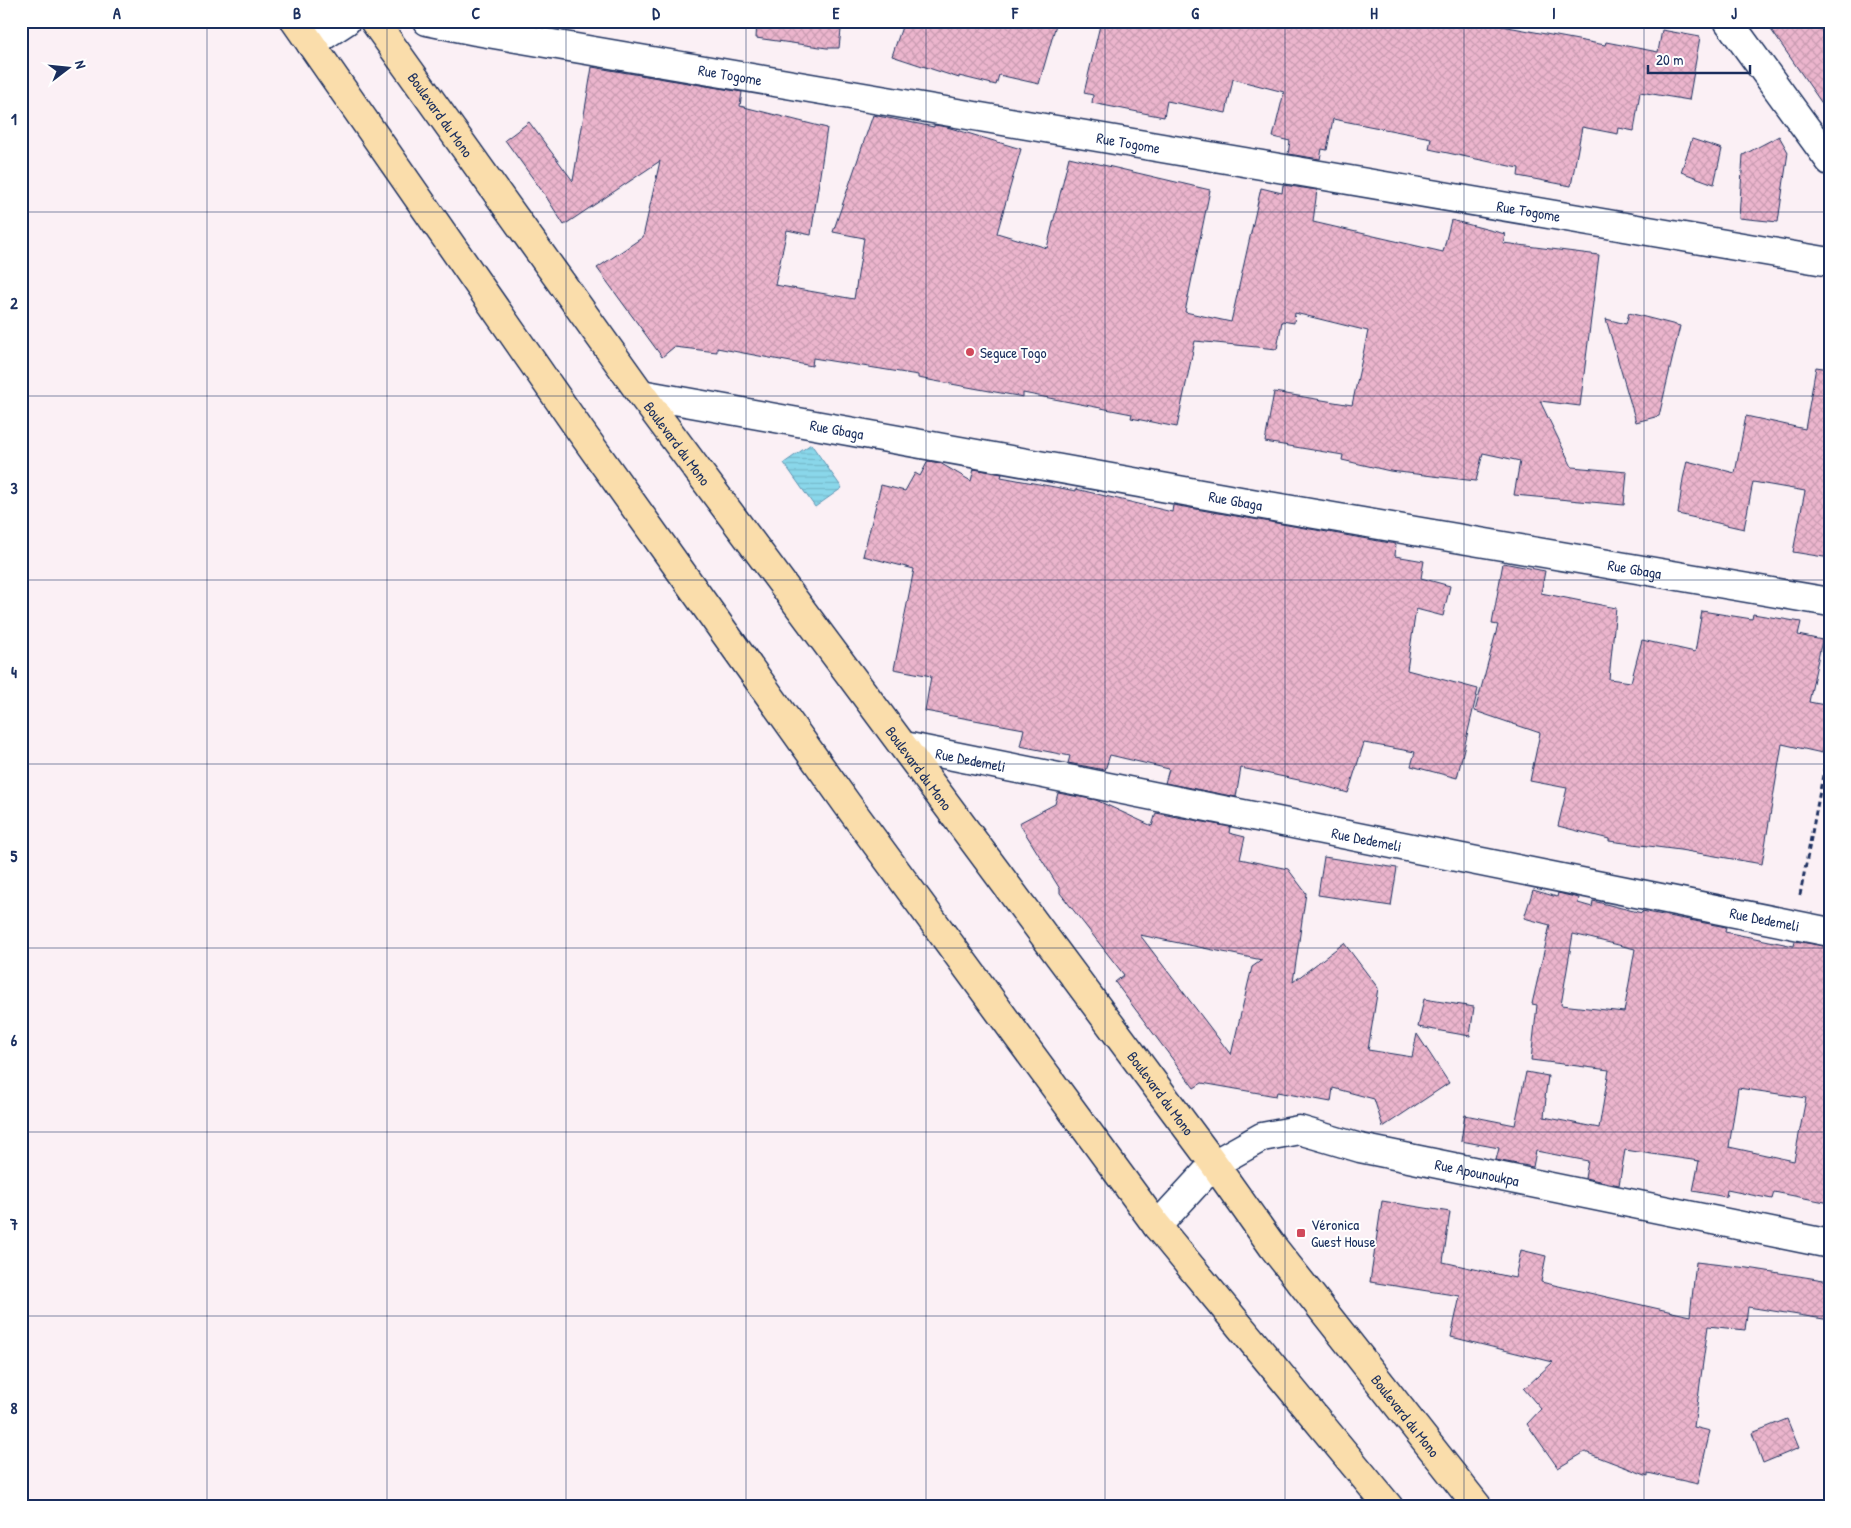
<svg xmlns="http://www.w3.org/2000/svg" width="1851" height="1528" font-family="'Patrick Hand',sans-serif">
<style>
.water{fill:url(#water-rules);stroke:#5e94b2}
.building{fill:url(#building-cross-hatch);stroke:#1b2f5e;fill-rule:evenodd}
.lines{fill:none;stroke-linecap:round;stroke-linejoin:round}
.minor-casing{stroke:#1b2f5e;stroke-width:31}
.highway-casing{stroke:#1b2f5e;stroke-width:31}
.path{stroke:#1b2f5e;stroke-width:3;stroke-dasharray:5 4;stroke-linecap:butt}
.minor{stroke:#fff;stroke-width:28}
.highway{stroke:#faddab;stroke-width:28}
.grid{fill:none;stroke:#1b2f5e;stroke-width:1;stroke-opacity:0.55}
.poi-dot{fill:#d1495b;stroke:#fff;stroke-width:2}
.labels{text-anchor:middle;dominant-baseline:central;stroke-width:4;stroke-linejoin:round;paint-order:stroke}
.street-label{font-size:15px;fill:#1b2f5e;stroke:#fff}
.poi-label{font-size:15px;fill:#1b2f5e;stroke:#fff;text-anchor:start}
.neatline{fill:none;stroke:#1b2f5e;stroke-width:2}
.grid-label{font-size:16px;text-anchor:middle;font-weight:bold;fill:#1b2f5e}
</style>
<defs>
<pattern id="water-rules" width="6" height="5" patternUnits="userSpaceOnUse" patternTransform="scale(1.25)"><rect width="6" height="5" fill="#8ad7ea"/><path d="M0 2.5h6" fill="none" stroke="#76b9cb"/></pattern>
<pattern id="building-cross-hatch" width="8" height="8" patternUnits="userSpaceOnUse" patternTransform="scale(1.25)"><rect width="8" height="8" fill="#ecb5cd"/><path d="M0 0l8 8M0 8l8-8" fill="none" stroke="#ca9cb2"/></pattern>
</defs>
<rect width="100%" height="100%" fill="#fbf0f5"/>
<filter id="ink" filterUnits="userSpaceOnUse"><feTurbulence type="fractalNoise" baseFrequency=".02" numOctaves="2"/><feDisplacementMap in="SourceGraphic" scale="10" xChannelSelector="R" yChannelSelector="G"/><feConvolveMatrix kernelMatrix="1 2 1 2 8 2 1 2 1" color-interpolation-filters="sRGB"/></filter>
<g filter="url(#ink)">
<polygon class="water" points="811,444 842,488 815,507 784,463"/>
<g class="building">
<polygon points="757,21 842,21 839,48 827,48 756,38"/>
<polygon points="904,21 1057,21 1039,84 999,75 996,85 959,76 959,78 892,56"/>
<polygon points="1101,21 1498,21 1497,25 1605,45 1606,42 1658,52 1662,30 1700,37 1689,100 1640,92 1634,131 1619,128 1618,134 1582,127 1571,186 1518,176 1519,168 1429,149 1431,138 1333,119 1327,150 1322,149 1320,159 1288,154 1290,141 1273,137 1284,92 1233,79 1226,113 1167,101 1164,117 1092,103 1093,95 1084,93"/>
<polygon points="1765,21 1815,21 1830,42 1830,115"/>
<polygon points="592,67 742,92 740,106 827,128 811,235 787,230 775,285 854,299 864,238 833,232 873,115 934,127 934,125 947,127 1021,149 997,233 1047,248 1069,157 1210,190 1185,312 1231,322 1261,188 1282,193 1283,185 1317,190 1313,222 1443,252 1451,220 1505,234 1503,243 1599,255 1580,406 1540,401 1572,467 1627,472 1624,505 1514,495 1520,461 1483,453 1476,481 1390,471 1342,460 1343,455 1265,442 1274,392 1352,405 1368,331 1295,313 1294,323 1282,321 1277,349 1195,341 1177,427 1131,418 1132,414 1023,393 1023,397 918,378 918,375 813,358 812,366 717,348 717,352 674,347 662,357 597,268 643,237 660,161 564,225 545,195 505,140 529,122 573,181"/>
<polygon points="1779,136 1788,152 1778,222 1739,218 1743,155"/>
<polygon points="1692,139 1722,149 1714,184 1681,172"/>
<polygon points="1629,313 1680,326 1659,416 1636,422 1606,319 1626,324"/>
<polygon points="1816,367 1830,369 1830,558 1793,552 1805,491 1753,482 1744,529 1678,514 1683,479 1687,461 1735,473 1746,416 1805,429"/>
<polygon points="928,461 940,463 971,481 974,469 1002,474 1001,477 1076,491 1076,489 1172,512 1173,505 1396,544 1395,556 1424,561 1421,578 1450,586 1443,616 1416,609 1407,670 1478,689 1457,778 1411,766 1415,752 1364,743 1348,793 1318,784 1241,768 1236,797 1165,783 1169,769 1110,755 1105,770 1068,763 1070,756 1020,746 1024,729 925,711 931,676 894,669 914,569 863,556 881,485 905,491 915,473 920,476"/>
<polygon points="1503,563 1545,571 1541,593 1616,608 1609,679 1631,682 1642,640 1695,652 1702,611 1752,619 1753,614 1801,622 1798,635 1822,640 1809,702 1830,706 1830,718 1822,753 1782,744 1762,864 1680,850 1609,841 1609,839 1558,826 1567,788 1530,781 1540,733 1475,711 1498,625 1492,624"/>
<path d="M 1058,793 L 1096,800 L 1152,826 L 1156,813 L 1230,827 L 1229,833 L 1245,837 L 1240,859 L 1288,869 L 1306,893 L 1293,982 L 1344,943 L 1378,988 L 1368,1050 L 1412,1057 L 1417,1034 L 1449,1083 L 1383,1127 L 1374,1099 L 1333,1088 L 1331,1102 L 1277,1092 L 1276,1096 L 1202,1083 L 1194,1088 L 1115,982 L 1124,975 L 1060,893 L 1060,889 L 1019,823 L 1055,804 ZM 1140,935 L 1262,960 L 1252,967 L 1231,1055 Z"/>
<polygon points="1324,857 1397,868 1391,906 1318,895"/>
<path d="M 1533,890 L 1557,897 L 1558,893 L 1579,898 L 1578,903 L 1592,907 L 1593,901 L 1642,913 L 1642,911 L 1726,927 L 1725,932 L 1794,946 L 1795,941 L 1830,947 L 1830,972 L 1825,996 L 1830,997 L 1830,1203 L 1774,1192 L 1772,1199 L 1727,1190 L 1726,1197 L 1693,1191 L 1699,1161 L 1625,1150 L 1619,1185 L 1585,1178 L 1588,1161 L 1536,1151 L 1533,1167 L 1496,1160 L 1499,1148 L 1461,1141 L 1465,1115 L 1515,1125 L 1526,1072 L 1548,1076 L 1545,1098 L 1546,1098 L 1544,1117 L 1599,1128 L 1609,1070 L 1531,1060 L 1537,1005 L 1532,1004 L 1550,925 L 1524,918 ZM 1573,934 L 1635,949 L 1624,1012 L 1561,1005 ZM 1738,1088 L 1806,1098 L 1794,1161 L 1729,1147 Z"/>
<polygon points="1424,999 1474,1007 1470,1036 1418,1027"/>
<polygon points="1382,1201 1450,1212 1443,1262 1515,1278 1521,1250 1546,1256 1541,1282 1690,1316 1696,1262 1748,1268 1830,1281 1830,1320 1748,1307 1745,1330 1708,1326 1694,1427 1710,1431 1698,1484 1648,1473 1648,1476 1585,1452 1558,1468 1527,1424 1541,1409 1524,1389 1553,1362 1451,1337 1460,1296 1370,1282"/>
<polygon points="1787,1419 1799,1448 1763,1463 1752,1433"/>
</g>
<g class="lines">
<defs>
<g id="minor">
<path id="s1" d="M 427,21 L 476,31 L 1830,262"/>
<polyline points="1728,21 1830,161"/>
<polyline points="311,44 346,21"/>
<path id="s2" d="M 641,394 L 1257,504 L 1830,602"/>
<path id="s3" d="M 904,746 L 1830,932"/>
<path id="s4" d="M 1157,1226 L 1214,1164 L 1262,1137 L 1299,1130 L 1360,1148 L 1830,1244"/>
</g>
<g id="highway">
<polyline points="295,21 579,429 847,804 1157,1226 1389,1507"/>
<path id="s5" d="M 374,21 L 641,394 L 1214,1164 L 1273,1247 L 1478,1507"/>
</g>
</defs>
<use href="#minor" class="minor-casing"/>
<use href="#highway" class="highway-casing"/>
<polyline class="path" points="1800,895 1830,739"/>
<use href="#minor" class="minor"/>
<use href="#highway" class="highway"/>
</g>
</g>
<path class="grid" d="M 207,21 L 207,1507M 387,21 L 387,1507M 566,21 L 566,1507M 746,21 L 746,1507M 926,21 L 926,1507M 1105,21 L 1105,1507M 1285,21 L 1285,1507M 1464,21 L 1464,1507M 1644,21 L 1644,1507M 21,212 L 1830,212M 21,396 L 1830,396M 21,580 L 1830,580M 21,764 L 1830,764M 21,948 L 1830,948M 21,1132 L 1830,1132M 21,1316 L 1830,1316"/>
<g class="poi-dot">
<circle cx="970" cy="352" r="5"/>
<rect x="1296" y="1228" width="10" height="10" rx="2.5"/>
</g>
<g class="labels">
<g class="street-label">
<text stroke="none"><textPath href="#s1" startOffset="308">Rue Togome</textPath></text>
<text stroke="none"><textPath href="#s5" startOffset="115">Boulevard du Mono</textPath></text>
<text stroke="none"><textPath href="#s1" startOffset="712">Rue Togome</textPath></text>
<text stroke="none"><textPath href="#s1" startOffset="1118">Rue Togome</textPath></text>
<text stroke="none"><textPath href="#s2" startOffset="199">Rue Gbaga</textPath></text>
<text stroke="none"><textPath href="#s5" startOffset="520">Boulevard du Mono</textPath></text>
<text stroke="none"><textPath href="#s2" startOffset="604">Rue Gbaga</textPath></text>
<text stroke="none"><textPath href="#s2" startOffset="1009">Rue Gbaga</textPath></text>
<text stroke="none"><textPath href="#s3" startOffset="68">Rue Dedemeli</textPath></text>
<text stroke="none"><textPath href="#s5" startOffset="925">Boulevard du Mono</textPath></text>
<text stroke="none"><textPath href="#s3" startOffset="472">Rue Dedemeli</textPath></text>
<text stroke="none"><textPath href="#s3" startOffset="878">Rue Dedemeli</textPath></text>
<text stroke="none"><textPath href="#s5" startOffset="1330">Boulevard du Mono</textPath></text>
<text stroke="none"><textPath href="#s4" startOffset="360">Rue Apounoukpa</textPath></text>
<text stroke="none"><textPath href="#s5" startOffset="1735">Boulevard du Mono</textPath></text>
</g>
<g class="poi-label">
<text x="980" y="352">Seguce Togo</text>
<text x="1311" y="1224">Véronica<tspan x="1311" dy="17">Guest House</tspan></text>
</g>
</g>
<rect width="1851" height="1528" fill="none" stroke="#fff" stroke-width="55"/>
<g transform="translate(68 68) rotate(74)" stroke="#ffffff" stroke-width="4" paint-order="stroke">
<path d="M0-4L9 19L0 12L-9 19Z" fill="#1b2f5e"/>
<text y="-8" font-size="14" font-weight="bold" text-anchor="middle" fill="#1b2f5e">N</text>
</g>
<path d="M1648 65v8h102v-8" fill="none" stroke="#1b2f5e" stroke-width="2.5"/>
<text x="1656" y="65" font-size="15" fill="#1b2f5e" stroke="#ffffff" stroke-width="4" paint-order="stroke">20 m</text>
<rect x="28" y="28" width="1796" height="1472" class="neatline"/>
<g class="grid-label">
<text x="117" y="19">A</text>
<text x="297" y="19">B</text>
<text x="476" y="19">C</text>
<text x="656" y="19">D</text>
<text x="836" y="19">E</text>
<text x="1015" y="19">F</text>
<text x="1195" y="19">G</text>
<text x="1374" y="19">H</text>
<text x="1554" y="19">I</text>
<text x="1734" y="19">J</text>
<text x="14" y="125">1</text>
<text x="14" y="309">2</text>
<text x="14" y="494">3</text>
<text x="14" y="678">4</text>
<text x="14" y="862">5</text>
<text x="14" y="1046">6</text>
<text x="14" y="1230">7</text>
<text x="14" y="1414">8</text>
</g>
</svg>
